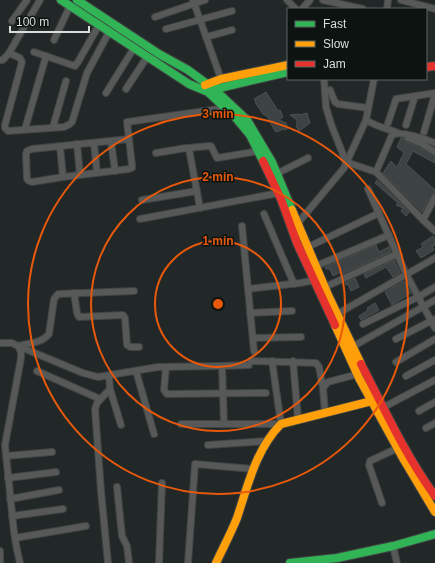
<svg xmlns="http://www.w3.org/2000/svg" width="435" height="563" font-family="Arial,sans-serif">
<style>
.building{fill:#3d4242;stroke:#4c5251}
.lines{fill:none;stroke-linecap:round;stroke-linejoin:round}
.street-casing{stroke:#404443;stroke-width:8}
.fast-casing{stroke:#404443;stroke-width:10}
.slow-casing{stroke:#404443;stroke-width:10}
.jam-casing{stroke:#404443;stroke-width:10}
.street{stroke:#575958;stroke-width:6}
.fast{stroke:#30b455;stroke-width:8}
.slow{stroke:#ff9f0a;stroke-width:8}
.jam{stroke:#e5322d;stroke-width:8}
.ring{fill:none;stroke:#e8590c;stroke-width:2}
.centre{fill:#e8590c;stroke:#0d1311;stroke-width:2}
.ring-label{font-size:12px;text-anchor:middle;font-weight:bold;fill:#e8590c;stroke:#0d1311;stroke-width:3;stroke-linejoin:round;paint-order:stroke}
</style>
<rect width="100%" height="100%" fill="#222827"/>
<g class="building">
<polygon points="266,92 278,111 280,110 283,117 279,120 286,123 288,128 285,130 283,129 277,132 275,131 267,116 263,114 255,102 256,101 254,99"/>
<polygon points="307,113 310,123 299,131 296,126 297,125 297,120 290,115 299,114 300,115"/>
<polygon points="401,138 404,138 406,142 419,147 435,156 435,163 413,151 406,164 435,190 435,193 431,195 422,212 383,173 391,161 397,167 404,153 397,147"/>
<polygon points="377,180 409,212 406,216 401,211 403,208 396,205 398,203 375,183"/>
<polygon points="433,236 435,239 435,245 432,246 434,250 421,258 416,251 423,247 421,244"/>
<polygon points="376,245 379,252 389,247 391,252 342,274 341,272 333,276 330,269 326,269 325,267"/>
<polygon points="394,260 400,273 393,277 386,267 366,278 364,274"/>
<polygon points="355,278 359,287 351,291 348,284 346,285 345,283"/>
<polygon points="404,281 411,293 392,305 385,292"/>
<polygon points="375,303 379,310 361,320 359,316 368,310 367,308"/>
</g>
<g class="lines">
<defs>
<g id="street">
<polyline points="40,0 9,53 20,58 22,62 5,125 5,128 8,131 64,127 70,124 72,122 87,73 109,32"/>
<polyline points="193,0 221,79"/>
<polyline points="287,0 296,9"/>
<polyline points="323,0 363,9"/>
<polyline points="401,0 435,9"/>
<polyline points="302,9 310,0"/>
<polyline points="387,9 388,0"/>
<polyline points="155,17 205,0"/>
<polyline points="12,21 27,0"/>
<polyline points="166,29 232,11"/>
<polyline points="206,37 232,30"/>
<polyline points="54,40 70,6"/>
<polyline points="34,52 75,66 78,62 99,25"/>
<polyline points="0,60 3,60 9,53"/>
<path d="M 324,79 L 326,107 L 331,124 L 346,162 L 376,172 L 392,135 C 402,130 425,139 435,143"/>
<polyline points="126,89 147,57"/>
<polyline points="330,90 335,102 338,104 368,108"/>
<polyline points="106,93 134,48"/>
<path d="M 366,120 C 377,127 386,128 398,133"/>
<polyline points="388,123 396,99 435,93"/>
<polyline points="406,125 415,96"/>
<polyline points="53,127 66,81"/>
<polyline points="25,129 46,56"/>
<polyline points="424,132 435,94"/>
<polyline points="408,138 421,143 435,152"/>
<polyline points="129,139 32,149 27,151 26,154 27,179 29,181 32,182 63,177 129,169 132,168 132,165 127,122 226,108"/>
<polyline points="111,141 115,171"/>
<polyline points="94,143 97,173"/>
<polyline points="77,144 80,175"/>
<polyline points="60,146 63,177"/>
<polyline points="188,148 209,146 211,146 217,158 259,151"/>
<polyline points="156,153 186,148 189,149 200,208"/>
<polyline points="376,172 423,220"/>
<polyline points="276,174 308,158"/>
<polyline points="368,189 406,274 435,328"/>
<polyline points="435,197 423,220 435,231"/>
<polyline points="142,200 197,191"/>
<polyline points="264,214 294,284"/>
<polyline points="140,219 279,193"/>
<polyline points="298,223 344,168 366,120 374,79"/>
<polyline points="242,226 248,289"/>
<polyline points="308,247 379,213"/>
<polyline points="316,266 389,235"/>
<polyline points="325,287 397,254"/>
<polyline points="74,293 77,313 79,317 123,315 125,318 127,345 130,347 139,347"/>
<polyline points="250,313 292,311"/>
<polyline points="337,314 435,258"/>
<polyline points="363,324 418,297 435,287"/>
<polyline points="253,338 301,337"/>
<polyline points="396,339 435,319"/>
<polyline points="0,343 12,343 18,346 21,352 21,358 5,445 14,532 17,550 20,563"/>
<polyline points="18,346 83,373 98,377 158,367 222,366"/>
<path d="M 18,346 C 29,343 42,343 49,334 L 54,299 L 58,294 L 134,291"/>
<polyline points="352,347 435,300"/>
<polyline points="254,351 248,289 300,283 315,280"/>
<polyline points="251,361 316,363 319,367 323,388"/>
<polyline points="293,361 298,419"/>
<polyline points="396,362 435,339"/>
<polyline points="249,365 222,366 224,424 281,424 272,361"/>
<polyline points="166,367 164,390 167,394 266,393"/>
<polyline points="37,371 100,399"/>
<polyline points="136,371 154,434"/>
<polyline points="406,376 435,360"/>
<polyline points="110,389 121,425"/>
<polyline points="384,407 435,380"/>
<polyline points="419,411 435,402"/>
<polyline points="325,412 323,388 328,382 358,374"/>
<polyline points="181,424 224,424"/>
<polyline points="426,428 435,423"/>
<polyline points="208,445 267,441"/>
<polyline points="6,456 52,452"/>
<polyline points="8,478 56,472"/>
<polyline points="117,487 122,536 127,546 129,563"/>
<polyline points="10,499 59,490"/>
<polyline points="382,503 369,465 370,461 398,448"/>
<polyline points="12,516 63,509"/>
<polyline points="15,538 86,526"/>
<polyline points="393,546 397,563"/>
<polyline points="0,551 0,563"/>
<polyline points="108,563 101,491 95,409 97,403 110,389 109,376"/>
<polyline points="159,563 162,483"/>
<polyline points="188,563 195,464 253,469"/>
</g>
<g id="fast">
<polyline points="61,0 189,84 208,92 235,117 250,135 263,161"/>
<polyline points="77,0 159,54 188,70 214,89 247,120 272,162 292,210"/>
<polyline points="211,90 288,72"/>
<polyline points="290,563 337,558 393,546 435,534"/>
</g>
<g id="slow">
<polyline points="205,85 221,79 288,65"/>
<polyline points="292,210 329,297 361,364"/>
<polyline points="335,325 359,378 404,460 435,512"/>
<path d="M 216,563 C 223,548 231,533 237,518 C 248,485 256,449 281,424 L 376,400"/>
</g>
<g id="jam">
<polyline points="426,67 435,66"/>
<polyline points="263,161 281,199 297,243 335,325"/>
<path d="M 361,364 C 384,408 405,455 435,496"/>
</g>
</defs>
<use href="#street" class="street-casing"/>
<use href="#fast" class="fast-casing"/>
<use href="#slow" class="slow-casing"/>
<use href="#jam" class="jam-casing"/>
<use href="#street" class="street"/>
<use href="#fast" class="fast"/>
<use href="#slow" class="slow"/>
<use href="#jam" class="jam"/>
</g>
<g class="ring">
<circle cx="218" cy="304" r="63"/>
<circle cx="218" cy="304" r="127"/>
<circle cx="218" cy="304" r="190"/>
</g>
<circle cx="218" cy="304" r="6" class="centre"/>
<g class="ring-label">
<text x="218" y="118">3 min</text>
<text x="218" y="181">2 min</text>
<text x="218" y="245">1 min</text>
</g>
<rect x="287" y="8" width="140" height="72" fill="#0d1311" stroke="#5d6562"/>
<rect x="295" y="21" width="20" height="6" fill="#30b455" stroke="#5d6562"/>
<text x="323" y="28" font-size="12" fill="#d6dfdc">Fast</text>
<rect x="295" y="41" width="20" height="6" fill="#ff9f0a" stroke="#5d6562"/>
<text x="323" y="48" font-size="12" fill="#d6dfdc">Slow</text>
<rect x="295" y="61" width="20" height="6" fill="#e5322d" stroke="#5d6562"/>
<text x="323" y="68" font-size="12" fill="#d6dfdc">Jam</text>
<path d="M10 26v6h79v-6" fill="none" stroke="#d6dfdc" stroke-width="2"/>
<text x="16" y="26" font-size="12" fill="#d6dfdc" stroke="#0d1311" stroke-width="3" paint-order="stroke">100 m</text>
</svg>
